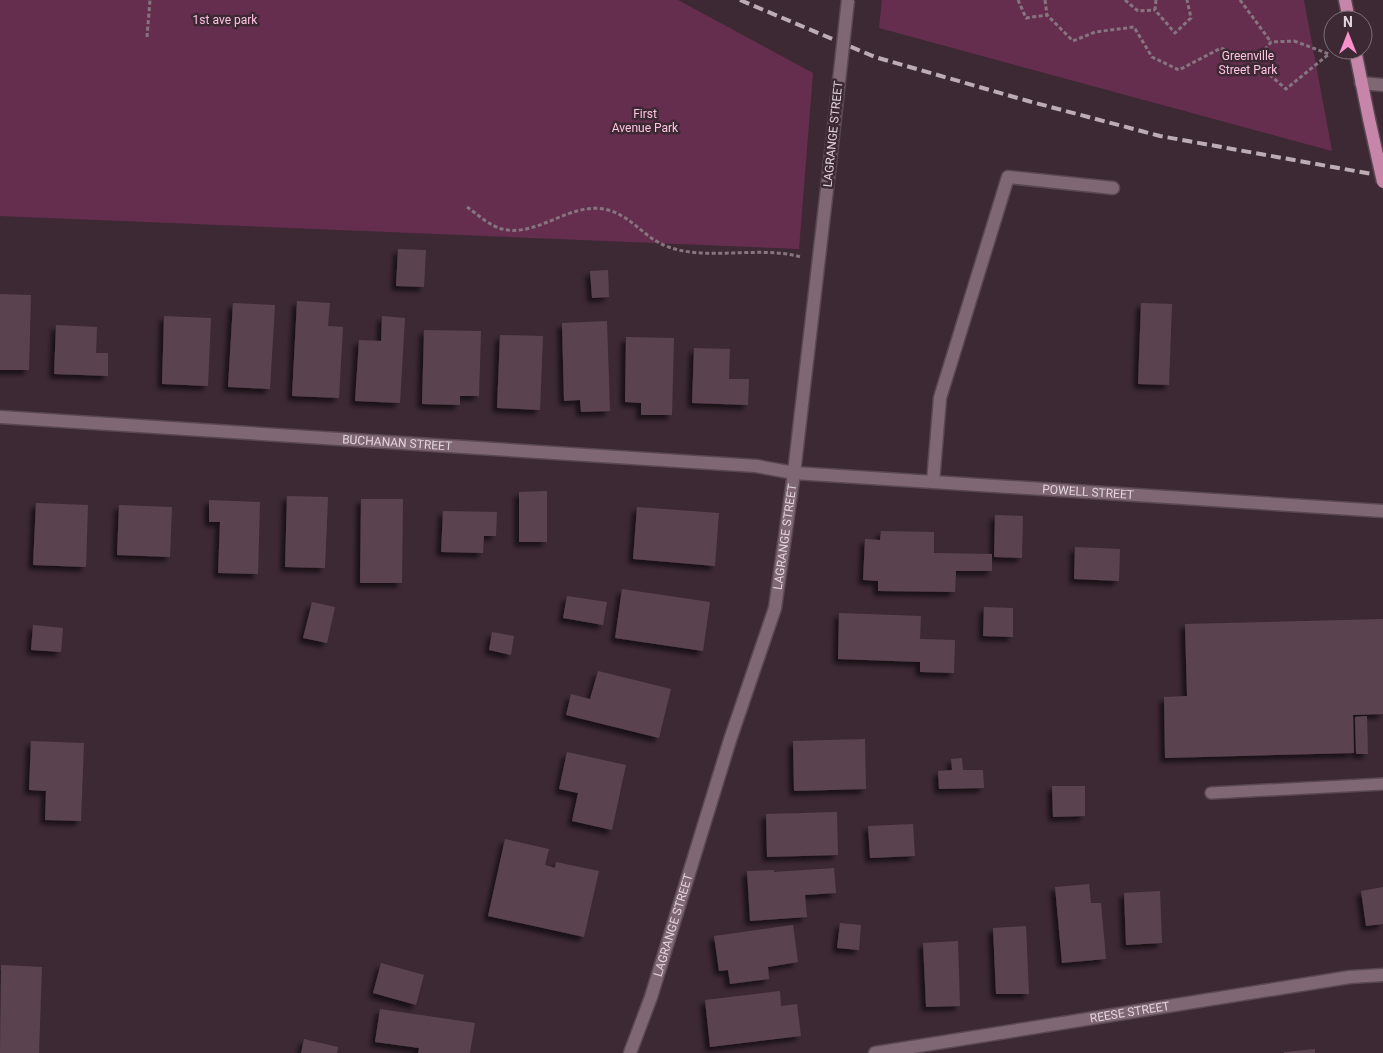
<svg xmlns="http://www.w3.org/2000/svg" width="1383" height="1053" font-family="Roboto,sans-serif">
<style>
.green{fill:#652e4e}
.building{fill:#5a434f;filter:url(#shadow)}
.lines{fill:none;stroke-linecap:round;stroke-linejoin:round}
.service-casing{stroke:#594851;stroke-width:14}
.minor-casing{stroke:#594851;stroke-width:15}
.tertiary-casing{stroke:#594851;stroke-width:15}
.primary-casing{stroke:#594851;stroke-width:15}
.path{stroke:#86757e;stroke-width:3;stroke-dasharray:4 2.5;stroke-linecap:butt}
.service{stroke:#806774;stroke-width:11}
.minor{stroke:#806774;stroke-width:12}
.tertiary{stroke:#806774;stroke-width:12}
.primary{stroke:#c785a9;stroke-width:12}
.rail{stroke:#bcacb4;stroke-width:4;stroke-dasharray:10 5;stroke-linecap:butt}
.tertiary-bridge-casing{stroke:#594851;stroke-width:15;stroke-linecap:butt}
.primary-bridge-casing{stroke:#594851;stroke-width:15;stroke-linecap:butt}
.tertiary-bridge{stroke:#806774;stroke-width:12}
.primary-bridge{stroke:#c785a9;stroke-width:12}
.labels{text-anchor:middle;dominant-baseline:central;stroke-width:5;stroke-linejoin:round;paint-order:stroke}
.park-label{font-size:12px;fill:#fec2e2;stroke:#3d2934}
.street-label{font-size:12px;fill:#e2d4db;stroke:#3d2934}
</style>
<defs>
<filter id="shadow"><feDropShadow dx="-4.5" dy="4.5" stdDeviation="2.5" flood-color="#0009"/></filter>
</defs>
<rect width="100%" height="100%" fill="#3d2934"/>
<g class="green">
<polygon points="0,0 678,0 813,73 799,249 0,216"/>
<polygon points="882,0 1304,0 1332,151 879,28"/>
</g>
<g class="building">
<polygon points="398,249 426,250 424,287 396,286"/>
<polygon points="608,270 609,297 592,298 590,271"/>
<polygon points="0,294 31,295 29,370 0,370"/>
<polygon points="297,301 330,303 328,326 343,327 339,398 292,396"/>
<polygon points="233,303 275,305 270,389 228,387"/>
<polygon points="1141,303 1172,304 1169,385 1138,384"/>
<polygon points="164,316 211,318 208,386 162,384"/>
<polygon points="382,316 405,318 400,403 355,401 359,340 381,341"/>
<polygon points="607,321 610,411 581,412 580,400 564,401 562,323"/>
<polygon points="56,325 97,327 96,353 108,353 108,376 54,374"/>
<polygon points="424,330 481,331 479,396 460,396 460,405 422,404"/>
<polygon points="500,335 543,336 540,410 497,408"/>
<polygon points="626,337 674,338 672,415 641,415 641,403 625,402"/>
<polygon points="694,348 730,349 729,379 749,379 748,405 692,403"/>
<polygon points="547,491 547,542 519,542 519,492"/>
<polygon points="287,496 328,497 325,568 285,567"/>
<polygon points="361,499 403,499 402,583 360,583"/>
<polygon points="209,500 260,502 258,574 218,573 220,522 209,522"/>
<polygon points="36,503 88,505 86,567 33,565"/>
<polygon points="119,505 172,507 170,557 117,555"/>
<polygon points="637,507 719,513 715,566 633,559"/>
<polygon points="443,511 497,512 496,536 484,536 483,553 441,552"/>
<polygon points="995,515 1023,516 1022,558 994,557"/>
<polygon points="881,531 934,532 934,553 992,554 992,571 956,571 955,592 878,591 878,581 863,580 865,539 880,540"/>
<polygon points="1075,547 1120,549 1119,581 1074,579"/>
<polygon points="622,589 710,602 703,651 615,638"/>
<polygon points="567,596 607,602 603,625 563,618"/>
<polygon points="312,602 335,607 327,643 303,638"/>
<polygon points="984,607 1013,608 1013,637 983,636"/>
<polygon points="839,613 921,616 920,639 955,640 954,673 920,672 920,662 838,659"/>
<polygon points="1383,619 1383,714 1353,715 1354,753 1165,758 1164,697 1187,696 1185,624"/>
<polygon points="33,625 63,628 61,652 31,650"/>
<polygon points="492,632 514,636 511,655 489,650"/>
<polygon points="598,671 671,689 659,738 566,715 571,694 590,699"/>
<polygon points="1367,716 1368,754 1356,754 1355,717"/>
<polygon points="865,739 866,789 794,791 793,741"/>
<polygon points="31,741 84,743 81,821 45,820 46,791 29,790"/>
<polygon points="567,752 626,765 612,830 572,821 578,793 559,789"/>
<polygon points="962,758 963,770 983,770 984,788 939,789 938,771 952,770 951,759"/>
<polygon points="1052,786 1085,786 1085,816 1053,817"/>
<polygon points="837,812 838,855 767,857 766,814"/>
<polygon points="913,824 915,856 870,858 868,826"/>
<polygon points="505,839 549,849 545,865 555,868 556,862 599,871 584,937 488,916"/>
<polygon points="834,868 836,893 805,895 807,917 750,921 747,871 774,870 774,872"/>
<polygon points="1089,884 1091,903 1101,903 1106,959 1062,963 1055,887"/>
<polygon points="1383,887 1383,924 1366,926 1361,891"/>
<polygon points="1160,891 1162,943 1126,945 1124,893"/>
<polygon points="840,923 861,925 859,950 837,948"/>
<polygon points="793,925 798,962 768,967 769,979 730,984 728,970 719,971 714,936"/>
<polygon points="1026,926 1029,994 996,994 993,928"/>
<polygon points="958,941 960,1006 926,1007 923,943"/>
<polygon points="381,963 424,975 416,1005 373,993"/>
<polygon points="1,965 42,967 39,1053 0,1053"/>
<polygon points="780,991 781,1006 797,1004 801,1036 710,1047 705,1000"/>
<polygon points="380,1009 475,1023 470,1053 418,1053 419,1048 375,1042"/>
<polygon points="304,1039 338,1047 337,1053 301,1053"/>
<polygon points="1315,1049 1315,1053 1284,1053 1284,1052"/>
</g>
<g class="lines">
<defs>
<polyline id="service" points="1211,793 1383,784"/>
<g id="minor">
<polyline points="1361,83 1383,85"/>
<path id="s1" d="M 0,417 L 756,466 L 794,473 L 1383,511"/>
<polyline points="933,482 940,398 1008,177 1113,188"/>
<path id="s2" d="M 875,1053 L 1350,977 L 1383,975"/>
</g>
<g id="tertiary">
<path id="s3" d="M 630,1053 L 651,997 L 730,740 L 775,608 L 794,473 L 828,180"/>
</g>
<g id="primary">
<polyline points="1345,0 1349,20"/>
<polyline points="1355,50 1369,119"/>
</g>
</defs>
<use href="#service" class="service-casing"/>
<use href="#minor" class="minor-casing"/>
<use href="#tertiary" class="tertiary-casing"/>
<use href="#primary" class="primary-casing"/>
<g class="path">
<polyline points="1018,0 1026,18 1047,15"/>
<polyline points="1045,0 1047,15 1073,41 1095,32 1134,27 1152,57 1179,70 1221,48 1255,62"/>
<polyline points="1125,0 1138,11 1155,10"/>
<polyline points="1156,0 1155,10 1175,33 1191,18 1187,0"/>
<polyline points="1240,0 1271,42"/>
<polyline points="147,37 150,0"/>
<polygon points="1294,41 1329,54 1286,89 1255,62 1271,42"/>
<path d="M 467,207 C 477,214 490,226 502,229 C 538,238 571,200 608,210 C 631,216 645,238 666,246 C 706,262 758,245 801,257"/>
</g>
<use href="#service" class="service"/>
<use href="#minor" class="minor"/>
<use href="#tertiary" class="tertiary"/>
<use href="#primary" class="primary"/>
<polyline class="rail" points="740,0 875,57 1028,101 1160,136 1383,176"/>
<defs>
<polyline id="tertiary-bridge" points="828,180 848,0"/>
<polyline id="primary-bridge" points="1369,119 1383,182"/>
</defs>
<use href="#tertiary-bridge" class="tertiary-bridge-casing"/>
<use href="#primary-bridge" class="primary-bridge-casing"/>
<use href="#tertiary-bridge" class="tertiary-bridge"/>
<use href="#primary-bridge" class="primary-bridge"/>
</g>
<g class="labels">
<g class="park-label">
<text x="225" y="20">1st ave park</text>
<text x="1248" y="56">Greenville<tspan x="1248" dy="14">Street Park</tspan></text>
<text x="645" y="114">First<tspan x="645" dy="14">Avenue Park</tspan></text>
</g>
<g class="street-label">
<text transform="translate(833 134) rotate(-84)">LAGRANGE STREET</text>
<text stroke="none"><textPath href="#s1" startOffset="398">BUCHANAN STREET</textPath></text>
<text stroke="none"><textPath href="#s1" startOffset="1091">POWELL STREET</textPath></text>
<text stroke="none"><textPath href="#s3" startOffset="540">LAGRANGE STREET</textPath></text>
<text stroke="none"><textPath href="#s3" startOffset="135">LAGRANGE STREET</textPath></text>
<text stroke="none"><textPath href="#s2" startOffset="258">REESE STREET</textPath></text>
</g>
</g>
<g transform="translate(1348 35)"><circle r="24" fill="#3d2934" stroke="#7f6d77"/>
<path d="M0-4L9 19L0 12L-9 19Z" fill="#f890cb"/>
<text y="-8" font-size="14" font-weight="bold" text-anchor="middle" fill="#e2d4db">N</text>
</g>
</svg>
